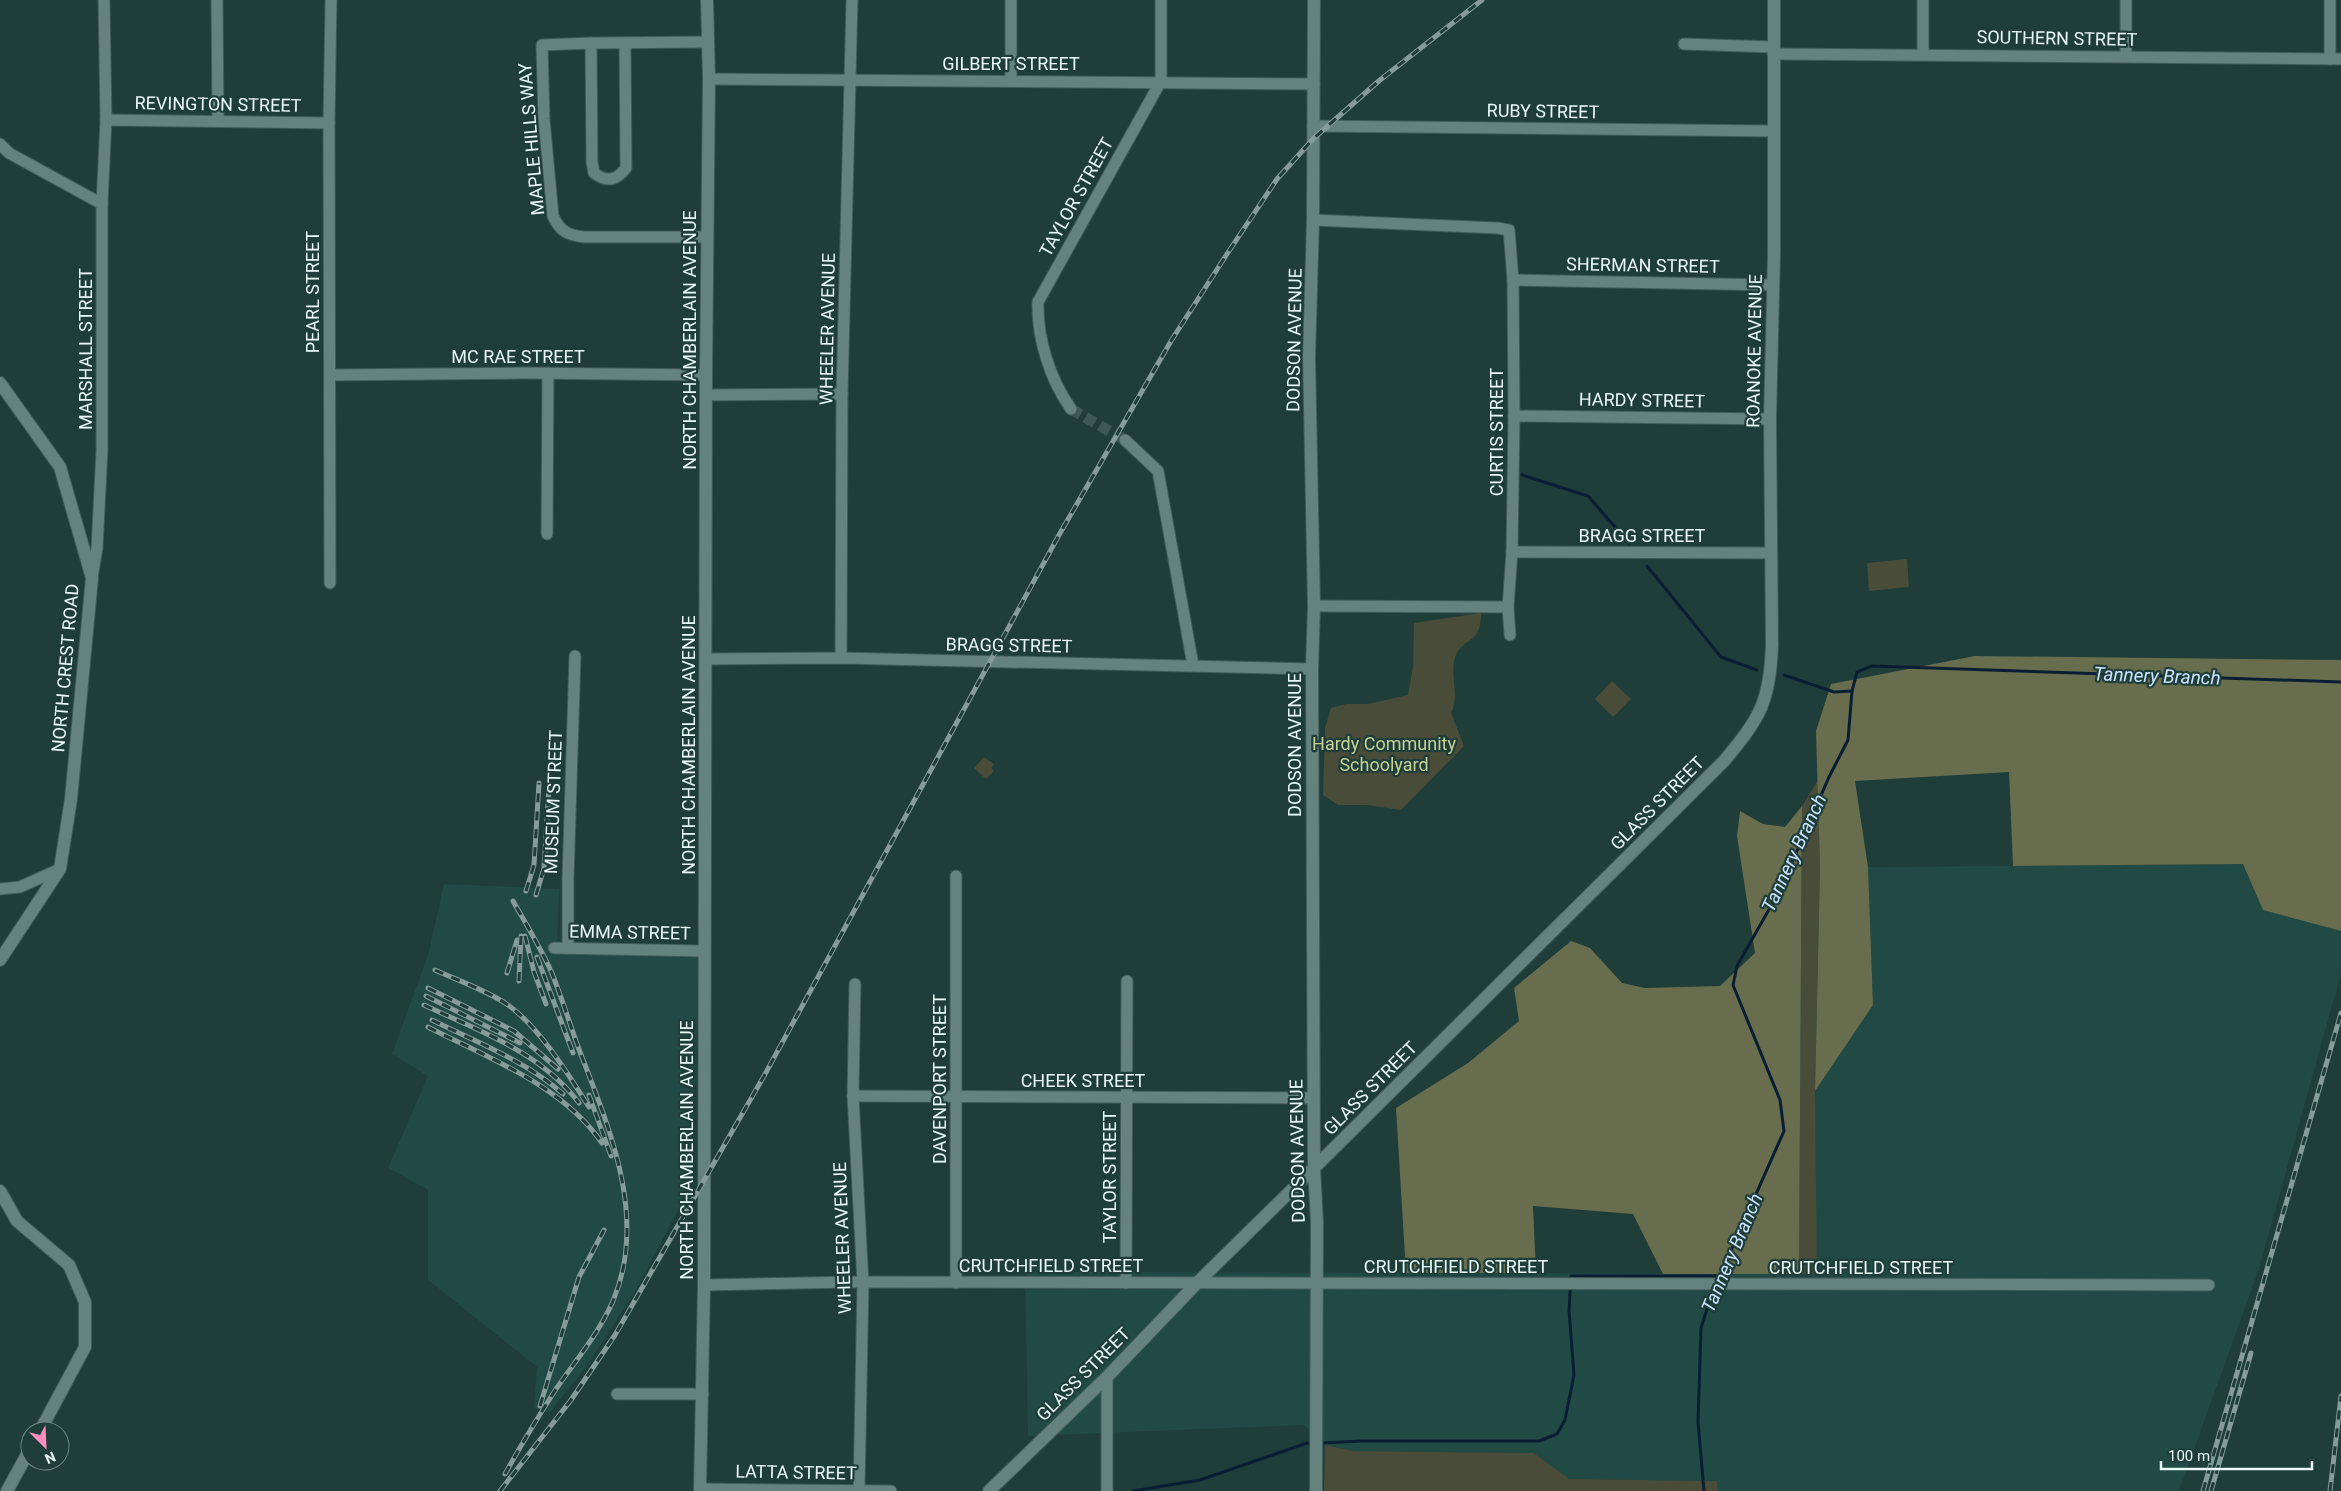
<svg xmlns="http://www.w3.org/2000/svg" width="2341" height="1491" font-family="Roboto,sans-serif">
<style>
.built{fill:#214a44}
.green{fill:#484c39}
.forest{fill:#676d4d}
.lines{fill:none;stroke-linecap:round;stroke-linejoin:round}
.stream{stroke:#0a1e33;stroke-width:3}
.minor-tunnel{stroke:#3d5955;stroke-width:11;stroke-dasharray:11 5.5;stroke-linecap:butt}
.minor-casing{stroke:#405b57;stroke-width:13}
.tertiary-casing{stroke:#405b57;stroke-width:14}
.secondary-casing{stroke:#405b57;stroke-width:14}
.minor{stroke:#64837e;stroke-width:11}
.tertiary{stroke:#64837e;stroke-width:12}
.secondary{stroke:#64837e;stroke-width:12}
.rail-casing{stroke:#859c99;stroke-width:5}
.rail{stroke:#1f3d39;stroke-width:3;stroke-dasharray:9;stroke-linecap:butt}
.labels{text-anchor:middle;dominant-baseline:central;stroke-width:4.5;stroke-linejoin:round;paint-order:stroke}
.street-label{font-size:18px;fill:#e7f8f5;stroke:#1f3d39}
.park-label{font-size:18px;fill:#c7d196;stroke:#1f3d39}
.water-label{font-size:19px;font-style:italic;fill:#c9e2fe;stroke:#1f3d39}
</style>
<rect width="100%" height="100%" fill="#1f3d39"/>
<g class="built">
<polygon points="2243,864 2263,910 2341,931 2341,973 2259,1269 2179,1491 1718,1491 1717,1481 1569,1479 1534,1453 1354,1451 1325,1445 1304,1425 1028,1436 1025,1272 1816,1274 1815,1091 1873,1005 1868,867"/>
<polygon points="444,884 559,889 557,952 698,957 693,1182 635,1292 586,1367 549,1413 534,1408 537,1367 428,1280 428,1190 388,1168 428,1076 392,1054 428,955"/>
</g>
<g class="green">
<polygon points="1907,559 1909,587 1869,591 1867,563"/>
<path d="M 1481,613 C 1482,644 1463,638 1456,655 C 1448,674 1461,695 1451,713 L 1464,746 L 1401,810 L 1367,805 L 1338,805 L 1323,795 L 1325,728 L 1331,708 L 1346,704 L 1368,704 L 1408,695 L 1413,667 L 1414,623 Z"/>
<polygon points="1612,681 1631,699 1613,717 1595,699"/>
<polygon points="984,757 994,764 991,768 994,771 986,779 974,768"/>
<polygon points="1818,780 1820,867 1815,1091 1817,1274 1799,1274 1802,806"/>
<polygon points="1325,1445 1354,1451 1534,1453 1569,1479 1717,1481 1718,1491 1324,1491"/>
</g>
<g class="forest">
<polygon points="1975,656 2341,660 2341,931 2263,910 2243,864 2013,866 2009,772 1855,781 1868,867 1873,1005 1815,1091 1820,867 1816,731 1831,684"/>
<polygon points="1802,806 1799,1274 1663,1274 1633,1214 1533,1206 1536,1273 1406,1273 1396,1108 1468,1063 1519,1021 1514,988 1571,941 1590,948 1622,983 1645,988 1720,986 1755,953 1737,836 1740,811 1763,824 1785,827"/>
</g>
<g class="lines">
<g class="stream">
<polyline points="1522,475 1588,496 1629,543"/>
<polyline points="1647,566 1721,657 1757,670"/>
<polyline points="1784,675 1834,692 1852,691"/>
<polyline points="1717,1282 1784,1131 1780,1100 1733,985 1737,966 1780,890 1829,777 1848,740 1852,691 1857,672 1872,666 2341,682"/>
<polyline points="1320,1443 1361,1441 1539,1441 1557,1434 1565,1420 1574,1375 1569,1310 1571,1276 1721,1276"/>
<polyline points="1133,1491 1200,1480 1307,1443 1313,1443"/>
<polyline points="1704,1491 1698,1422 1701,1328 1714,1287"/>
</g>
<polyline class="minor-tunnel" points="1071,409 1125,440"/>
<defs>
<g id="minor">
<polyline points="217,0 218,121"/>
<polyline points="1011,0 1011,81"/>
<polyline points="1923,0 1923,54"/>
<path d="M 591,43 L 592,162 L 594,173 C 607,183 617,180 626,168 L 625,43"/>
<polyline points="1684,44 1774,47"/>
<polyline points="1773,54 2341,59"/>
<polyline points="2126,56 2126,0"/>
<polyline points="2330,59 2330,0"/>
<polyline points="709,79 1314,84"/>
<polyline points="106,120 329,123"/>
<polyline points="1313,126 1773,131"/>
<polyline points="0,144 9,153 102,204"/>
<polyline points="1313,220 1497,228 1509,230 1513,280 1514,416 1512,552 1508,607 1510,635"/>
<path d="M 707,237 L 584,237 C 567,235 560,231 553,216 L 544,119 L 542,45 L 591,43 L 707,42"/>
<polyline points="1513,280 1772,285"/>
<polyline points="330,375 524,373 706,375"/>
<polyline points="706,395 842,394"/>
<path d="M 1071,409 C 1050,379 1037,339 1038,302 L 1161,81 L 1161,0"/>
<polyline points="1514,416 1770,419"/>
<polyline points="1125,440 1158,471 1193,665"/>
<polyline points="547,534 548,373"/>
<polyline points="1512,552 1771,553"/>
<polyline points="92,578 97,548 102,450 102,204 106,120 104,0"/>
<polyline points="330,583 329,123 331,0"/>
<polyline points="1314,606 1508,607"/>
<polyline points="841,658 842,394 852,0"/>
<polyline points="706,659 841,658 1312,669"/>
<polyline points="0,889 20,887 60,869"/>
<polyline points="554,948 704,951"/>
<polyline points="568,948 568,879 575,656"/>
<polyline points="855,984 853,1096 863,1283 859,1490"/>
<polyline points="853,1096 1312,1098"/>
<polyline points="956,1283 956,876"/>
<polyline points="1126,1283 1127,981"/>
<polyline points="704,1285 855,1282 2209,1285"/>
<polyline points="617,1394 703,1394"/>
<polyline points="700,1489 891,1491"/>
<polyline points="1107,1491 1107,1377"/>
</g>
<g id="tertiary">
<polyline points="0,383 60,467 92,578 71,799 60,869 0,960"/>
<polyline points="0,1191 17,1221 69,1265 85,1302 85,1347 40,1431"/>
<polyline points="7,1491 30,1449"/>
<polyline points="700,1491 704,1285 706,375 709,79 707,0"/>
<path d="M 1316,1491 L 1317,1222 L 1314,1168 L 1724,761 C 1760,718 1770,702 1772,645 L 1770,419 L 1774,253 L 1774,0"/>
</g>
<polyline id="secondary" points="989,1491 1107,1377 1197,1283 1314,1168 1312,669 1314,606 1309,358 1313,220 1314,0"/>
</defs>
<use href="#minor" class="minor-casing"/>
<use href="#tertiary" class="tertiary-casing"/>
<use href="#secondary" class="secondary-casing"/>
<use href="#minor" class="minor"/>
<use href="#tertiary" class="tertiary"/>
<use href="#secondary" class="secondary"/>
<defs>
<g id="rail">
<polyline points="526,891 534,865 539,783"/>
<polyline points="536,895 544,868 549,786"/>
<polyline points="525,936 534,972 546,1004"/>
<polyline points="537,957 573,1053"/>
<path d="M 435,970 C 459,981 486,990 508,1005 C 540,1028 568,1074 589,1107"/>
<polyline points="507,973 517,940"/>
<polyline points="519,981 521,936"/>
<polyline points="428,988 514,1031 558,1069"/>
<polyline points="426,996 520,1043"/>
<path d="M 424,1005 C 479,1031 541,1052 579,1103"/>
<path d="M 432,1020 C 476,1042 526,1061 563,1094"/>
<path d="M 428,1027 C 488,1058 562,1085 602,1143"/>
<polyline points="589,1095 611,1156"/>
<polyline points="540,1406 579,1277 604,1230"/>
<path d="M 505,1474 C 521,1445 538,1417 556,1389 C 576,1360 599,1333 613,1301 C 648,1218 610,1130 580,1052 C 570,1025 562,998 551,971 C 540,947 526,924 513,901"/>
<polyline points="500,1491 571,1400 615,1335 764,1076 1059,535 1171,341 1227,254 1277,179 1314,138 1380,80 1482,0"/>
<polyline points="2203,1491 2341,1013"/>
<polyline points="2211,1491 2251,1353"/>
<polyline points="2330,1491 2341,1396"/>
</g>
</defs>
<use href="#rail" class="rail-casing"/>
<use href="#rail" class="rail"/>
</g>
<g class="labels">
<g class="street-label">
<text transform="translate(2057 38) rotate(1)">SOUTHERN STREET</text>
<text x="1011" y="63">GILBERT STREET</text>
<text transform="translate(218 104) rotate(1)">REVINGTON STREET</text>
<text transform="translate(1543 111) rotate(1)">RUBY STREET</text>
<text transform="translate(531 139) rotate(-95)">MAPLE HILLS WAY</text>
<text transform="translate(1076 197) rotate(-61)">TAYLOR STREET</text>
<text transform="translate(1643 265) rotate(1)">SHERMAN STREET</text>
<text transform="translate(312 292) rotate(-90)">PEARL STREET</text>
<text transform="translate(827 329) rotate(-89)">WHEELER AVENUE</text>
<text transform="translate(689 340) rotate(-90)">NORTH CHAMBERLAIN AVENUE</text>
<text transform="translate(1294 340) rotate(-89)">DODSON AVENUE</text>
<text transform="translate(85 349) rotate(-90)">MARSHALL STREET</text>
<text transform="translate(1754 351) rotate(-89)">ROANOKE AVENUE</text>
<text x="518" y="356">MC RAE STREET</text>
<text transform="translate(1642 400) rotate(1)">HARDY STREET</text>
<text transform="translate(1496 432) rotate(-90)">CURTIS STREET</text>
<text x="1642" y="535">BRAGG STREET</text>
<text transform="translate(1009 645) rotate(1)">BRAGG STREET</text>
<text transform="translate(65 668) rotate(-85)">NORTH CREST ROAD</text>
<text transform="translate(688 745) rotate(-90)">NORTH CHAMBERLAIN AVENUE</text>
<text transform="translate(1294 745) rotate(-90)">DODSON AVENUE</text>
<text transform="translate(553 802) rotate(-88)">MUSEUM STREET</text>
<text transform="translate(1657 803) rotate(-45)">GLASS STREET</text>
<text transform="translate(630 932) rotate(1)">EMMA STREET</text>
<text transform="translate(939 1079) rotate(-90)">DAVENPORT STREET</text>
<text x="1083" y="1080">CHEEK STREET</text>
<text transform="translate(1370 1088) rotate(-45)">GLASS STREET</text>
<text transform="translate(686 1150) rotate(-90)">NORTH CHAMBERLAIN AVENUE</text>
<text transform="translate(1297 1151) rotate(-91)">DODSON AVENUE</text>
<text transform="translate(1109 1177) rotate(-90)">TAYLOR STREET</text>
<text transform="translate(842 1238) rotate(-92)">WHEELER AVENUE</text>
<text x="1051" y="1265">CRUTCHFIELD STREET</text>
<text x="1456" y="1266">CRUTCHFIELD STREET</text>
<text x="1861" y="1267">CRUTCHFIELD STREET</text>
<text transform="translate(1083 1374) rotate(-45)">GLASS STREET</text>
<text transform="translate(796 1472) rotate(1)">LATTA STREET</text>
</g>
<g class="park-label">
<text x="1384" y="743">Hardy Community<tspan x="1384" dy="21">Schoolyard</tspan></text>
</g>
<g class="water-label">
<text transform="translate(2157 676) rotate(2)">Tannery Branch</text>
<text transform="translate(1794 853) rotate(-65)">Tannery Branch</text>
<text transform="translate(1732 1253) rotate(-67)">Tannery Branch</text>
</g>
</g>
<g transform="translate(45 1446) rotate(156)"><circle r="24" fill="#1f3d39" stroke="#6f8884"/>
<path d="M0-4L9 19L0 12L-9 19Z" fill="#fd8ec0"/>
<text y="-8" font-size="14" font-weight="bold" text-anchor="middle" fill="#e7f8f5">N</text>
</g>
<path d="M2161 1461v8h151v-8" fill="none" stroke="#e7f8f5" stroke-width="2.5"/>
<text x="2168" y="1461" font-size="15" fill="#e7f8f5" stroke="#1f3d39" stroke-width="4" paint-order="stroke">100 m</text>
</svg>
